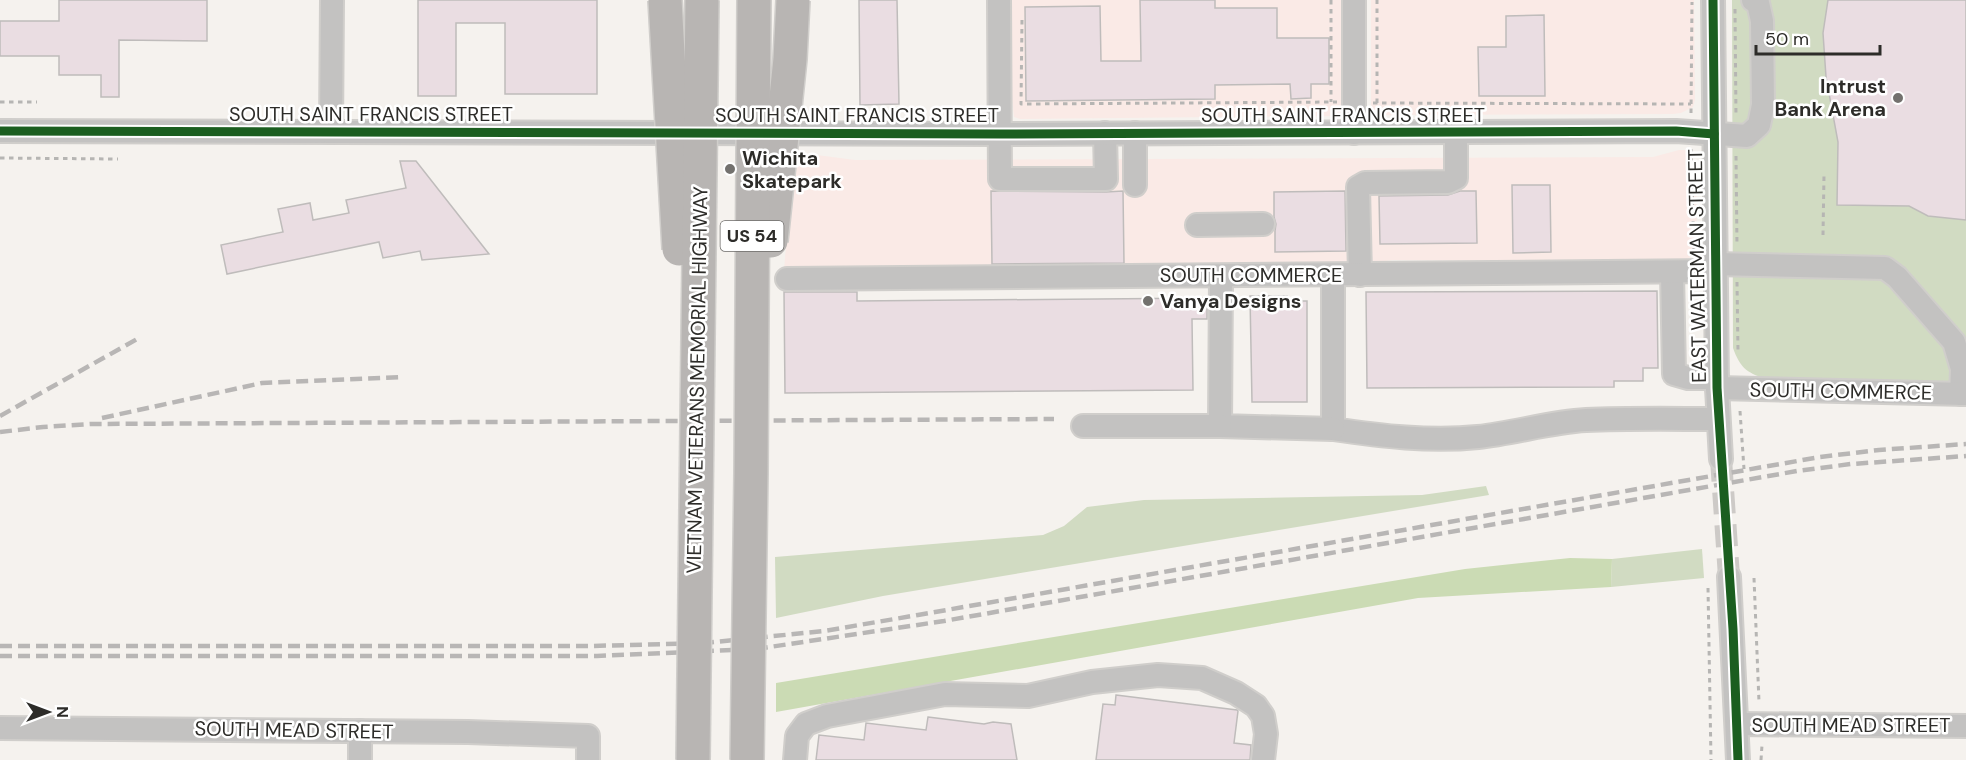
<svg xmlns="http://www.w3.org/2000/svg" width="1966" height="760" font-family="'DM Sans',sans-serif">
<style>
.commercial{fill:#faeae6}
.green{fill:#d1dbc2}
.forest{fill:#cbdbb4}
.building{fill:#eadde2;stroke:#bfbcbb;stroke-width:1.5}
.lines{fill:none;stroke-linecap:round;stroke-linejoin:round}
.minor-tunnel{stroke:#cdcac7;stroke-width:22;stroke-dasharray:22 11;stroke-linecap:butt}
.minor-casing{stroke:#d0cecb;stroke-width:26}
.path{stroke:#b6b5b3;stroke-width:3;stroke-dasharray:4.5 4.5;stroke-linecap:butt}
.minor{stroke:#c3c2c1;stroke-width:22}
.rail{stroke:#b8b6b5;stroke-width:4.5;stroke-dasharray:12 6;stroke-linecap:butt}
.highway-bridge-casing{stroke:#d0cecb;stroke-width:36;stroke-linecap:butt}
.highway-bridge{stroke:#b8b5b3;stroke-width:33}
.cycleway-casing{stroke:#fff;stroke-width:13}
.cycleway{stroke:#1b5e20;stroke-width:9}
.poi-dot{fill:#73716e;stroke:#fff;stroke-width:2}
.labels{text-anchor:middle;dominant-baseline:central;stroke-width:5;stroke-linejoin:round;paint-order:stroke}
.shield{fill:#fff;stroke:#6c6b69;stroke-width:1.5}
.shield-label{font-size:18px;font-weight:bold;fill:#2d2c29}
.poi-label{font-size:20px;font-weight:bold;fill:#2d2c29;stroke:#fff;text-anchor:start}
.street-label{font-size:20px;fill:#2d2c29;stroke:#fff}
</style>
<rect width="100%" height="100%" fill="#f5f2ee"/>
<g class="commercial">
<polygon points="1010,0 1342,0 1343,109 1341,115 1337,116 1020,119 1014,117 1010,83"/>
<polygon points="1371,0 1694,0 1695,100 1693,107 1681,113 1673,114 1377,115 1373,114 1371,110"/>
<polygon points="1679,150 1686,150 1690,153 1696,165 1697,248 1695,255 1681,262 1393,260 1345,266 784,270 794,152 855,160 1653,157"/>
</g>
<g class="green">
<path d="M 1732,0 L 1966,0 L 1966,382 L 1769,380 C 1748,373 1741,370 1733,348 Z"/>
<polygon points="1486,486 1489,495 883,596 776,618 775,557 1043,535 1064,526 1087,507 1144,500 1422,495"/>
<polygon points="1702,549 1704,578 1611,587 1612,559"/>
</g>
<polygon class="forest" points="1570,558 1612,559 1611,587 1418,598 776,712 776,683 1465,569"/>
<g class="building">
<polygon points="59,0 207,0 207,41 119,40 119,97 101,97 101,75 59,75 59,56 0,56 0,21 59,21"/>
<polygon points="418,0 597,0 597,94 505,94 505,23 456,23 456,96 418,96"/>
<polygon points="859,0 897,0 899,104 860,105"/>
<polygon points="1140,0 1215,0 1215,8 1277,8 1277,38 1329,38 1329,84 1311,84 1311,98 1291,99 1290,84 1215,85 1215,99 1026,101 1025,7 1100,6 1101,61 1141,61"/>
<polygon points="1828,0 1966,0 1966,220 1928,216 1909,206 1837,205 1838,142 1826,77 1823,33"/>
<polygon points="1544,15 1545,96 1479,96 1478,47 1506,47 1506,16"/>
<polygon points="400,161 416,161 489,254 422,260 420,251 383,258 379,242 227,274 221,245 283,232 278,209 310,203 313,220 349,213 346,200 406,188"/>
<polygon points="1512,185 1550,185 1551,252 1513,253"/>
<polygon points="991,191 1106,192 1123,191 1124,263 992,264"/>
<polygon points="1345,191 1346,251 1275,252 1275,231 1276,224 1274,217 1274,192"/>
<polygon points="1460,191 1476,191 1477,243 1380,244 1379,196 1448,195"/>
<polygon points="1657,291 1658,368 1643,368 1643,381 1614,381 1614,387 1367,388 1366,292"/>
<polygon points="784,292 857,292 857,301 1207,298 1207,319 1192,319 1193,390 785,393"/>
<polygon points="1250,296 1287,296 1288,301 1307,301 1307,402 1252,402"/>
<polygon points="1116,695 1237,710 1238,711 1234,743 1251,745 1250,760 1096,760 1103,704 1115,705"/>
<polygon points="928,717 984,724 993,722 1011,724 1017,760 816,760 819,735 864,740 866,723 926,730"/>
</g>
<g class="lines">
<polyline class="minor-tunnel" points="1721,459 1729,577"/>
<defs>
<g id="minor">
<polyline points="999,0 1000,179 1106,179 1105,133"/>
<polyline points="1354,0 1354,133"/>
<polyline points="1713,0 1717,388 1721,459"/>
<polyline points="0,131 1000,134 1676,131 1747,136 1759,125 1763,105 1762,21 1758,3 1753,0"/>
<polyline points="331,132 332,0"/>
<polyline points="1135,133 1135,185"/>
<polyline points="1197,225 1263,224"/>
<polyline points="1715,264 1885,268 1897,277 1954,342 1962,369 1961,394"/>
<polyline points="1672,272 1674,374 1688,378 1717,378"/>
<path d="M 1333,275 L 1333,429 C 1381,436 1430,442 1478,437 C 1515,433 1550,422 1586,420 C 1630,418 1675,419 1718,419"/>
<polyline points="1360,275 1358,187 1365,183 1448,182 1456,178 1456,133"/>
<polyline points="1221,276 1220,426 1333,429"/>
<polyline points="787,279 1715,271"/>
<polyline points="1717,388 1966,394"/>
<polyline points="1083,426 1220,426"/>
<polyline points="1729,577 1738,760"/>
<polyline points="1737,724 1966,726"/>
<polyline points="0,728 468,732 588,736 588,760"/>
<polyline points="360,760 360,731"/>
<polyline points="795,760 797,736 806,724 827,716 945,694 1028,696 1092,682 1158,675 1202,678 1236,693 1256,706 1263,716 1266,734 1263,760"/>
</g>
</defs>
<use href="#minor" class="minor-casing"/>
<g class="path">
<polyline points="1331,0 1331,102"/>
<polyline points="1735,9 1736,117"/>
<polyline points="1022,20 1021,104 1337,102"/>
<polyline points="0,102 37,102"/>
<polyline points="1373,103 1691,104"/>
<polyline points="1377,103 1377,0"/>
<polyline points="1691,113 1692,2"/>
<polyline points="1691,149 1694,253"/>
<polyline points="1736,156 1737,246"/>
<polyline points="0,158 118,159"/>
<polyline points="1823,235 1824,175"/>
<polyline points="1737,282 1738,351"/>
<polyline points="1740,411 1744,469"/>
<polyline points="1754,578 1759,702"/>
<polyline points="1708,588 1711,760"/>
<polyline points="1761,760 1762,745"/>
</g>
<use href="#minor" class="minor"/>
<g class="rail">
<polyline points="0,416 139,338"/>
<polyline points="102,418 262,383 402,377"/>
<polyline points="0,432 43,427 90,424 1054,419"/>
<polyline points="0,646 591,646 705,643 824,631 918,615 1820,457 1879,450 1966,444"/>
<polyline points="0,656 597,656 756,649 944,621 1797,471 1851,464 1966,456"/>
</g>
<defs>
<g id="highway-bridge">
<polyline points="665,0 679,249"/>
<polyline points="771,241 790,59 793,0"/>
<polyline points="693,760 702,0"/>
<polyline points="747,760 751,473 754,0"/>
</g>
</defs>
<use href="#highway-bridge" class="highway-bridge-casing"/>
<use href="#highway-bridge" class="highway-bridge"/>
<defs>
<g id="cycleway">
<polyline points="1713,0 1717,388 1733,629 1738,760"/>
<polyline points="0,131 1000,134 1676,131 1714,134"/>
</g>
</defs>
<use href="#cycleway" class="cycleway-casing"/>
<use href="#cycleway" class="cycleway"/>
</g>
<g class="poi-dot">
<circle cx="1898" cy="98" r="6"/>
<circle cx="730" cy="169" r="6"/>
<circle cx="1148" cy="301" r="6"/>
</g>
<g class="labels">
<rect class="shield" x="720.5" y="221" width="63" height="30" rx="4.5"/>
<g class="shield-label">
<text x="752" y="236">US 54</text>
</g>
<g class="poi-label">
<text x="1886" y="86" text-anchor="end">Intrust<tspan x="1886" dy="23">Bank Arena</tspan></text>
<text x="742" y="158">Wichita<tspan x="742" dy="23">Skatepark</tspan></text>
<text x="1160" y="301">Vanya Designs</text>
</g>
<g class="street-label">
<text x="371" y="114">SOUTH SAINT FRANCIS STREET</text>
<text x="857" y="115">SOUTH SAINT FRANCIS STREET</text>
<text x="1343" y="115">SOUTH SAINT FRANCIS STREET</text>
<text transform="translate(1697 266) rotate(-91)">EAST WATERMAN STREET</text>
<text x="1251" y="275">SOUTH COMMERCE</text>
<text transform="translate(697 380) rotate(-89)">VIETNAM VETERANS MEMORIAL HIGHWAY</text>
<text transform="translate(1841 391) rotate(1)">SOUTH COMMERCE</text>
<text x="1851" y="725">SOUTH MEAD STREET</text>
<text transform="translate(294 730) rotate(1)">SOUTH MEAD STREET</text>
</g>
</g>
<g transform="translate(48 712) rotate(90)" stroke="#ffffff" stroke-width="4.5" paint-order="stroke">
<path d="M0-4.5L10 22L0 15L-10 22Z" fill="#2d2c29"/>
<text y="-9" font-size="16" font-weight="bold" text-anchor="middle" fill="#2d2c29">N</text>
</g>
<path d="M1756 45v9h124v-9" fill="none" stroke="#2d2c29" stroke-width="3"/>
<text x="1765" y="45" font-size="18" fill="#2d2c29" stroke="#ffffff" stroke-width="4.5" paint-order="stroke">50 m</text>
</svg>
